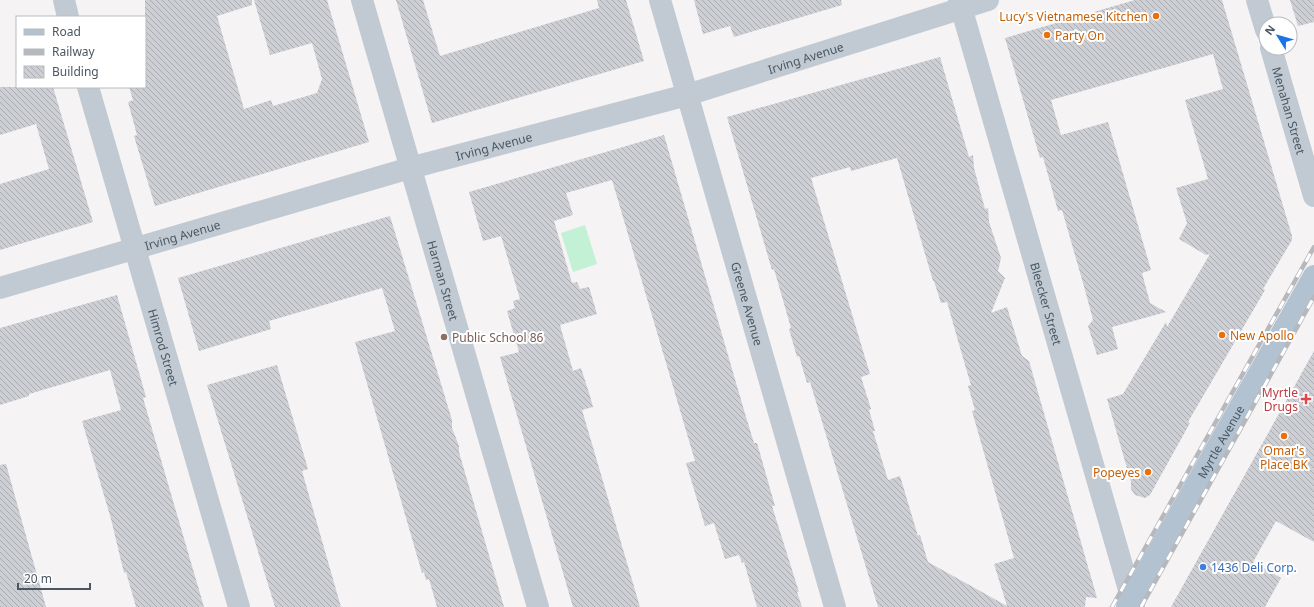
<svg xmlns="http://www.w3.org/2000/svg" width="1314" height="607" font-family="'Noto Sans',sans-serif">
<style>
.green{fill:#c3f1d5}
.building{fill:url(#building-back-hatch);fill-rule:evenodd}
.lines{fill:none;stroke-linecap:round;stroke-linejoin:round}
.minor{stroke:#c1cad2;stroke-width:22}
.major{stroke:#b3c2d1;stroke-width:22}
.rail-casing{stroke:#b5b8bd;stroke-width:4.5}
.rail{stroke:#fff;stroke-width:3;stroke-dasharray:9;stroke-linecap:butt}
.food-dot{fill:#e8710a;stroke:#fff;stroke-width:1.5}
.education-dot{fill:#8d6e63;stroke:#fff;stroke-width:1.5}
.health-dot{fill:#e0444e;stroke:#fff;stroke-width:1.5}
.shop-dot{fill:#3f7fe0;stroke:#fff;stroke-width:1.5}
.labels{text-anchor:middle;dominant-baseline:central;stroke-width:4;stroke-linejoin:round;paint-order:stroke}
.food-label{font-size:12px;fill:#c56008;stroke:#fff;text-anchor:end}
.street-label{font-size:12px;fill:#4a5661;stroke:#fff}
.education-label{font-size:12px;fill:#785e54;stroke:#fff;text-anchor:start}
.health-label{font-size:12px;fill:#be3a42;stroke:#fff;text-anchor:end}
.shop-label{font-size:12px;fill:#366cbe;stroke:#fff;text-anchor:start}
</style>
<defs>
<pattern id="building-back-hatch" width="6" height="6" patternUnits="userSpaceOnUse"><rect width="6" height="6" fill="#cdcfd5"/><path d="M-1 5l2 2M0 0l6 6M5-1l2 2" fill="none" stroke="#a8abb0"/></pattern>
</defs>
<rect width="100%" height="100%" fill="#f5f3f3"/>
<polygon class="green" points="585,225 597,264 573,272 561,233"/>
<g class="building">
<polygon points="145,0 252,0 252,5 217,16 244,109 271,100 273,106 317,93 322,79 312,43 270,55 254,0 327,0 369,142 155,206 134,136 137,135 128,102 133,100 129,87 145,87"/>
<polygon points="396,0 423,0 440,56 599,8 597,0 626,0 644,61 432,123"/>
<polygon points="694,0 841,0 842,5 734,37 730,26 703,34"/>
<polygon points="1135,0 1222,0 1292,236 1292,240 1263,289 1265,290 1188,422 1190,423 1150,495 1145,498 1135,495 1131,489 1131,482 1107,399 1123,394 1166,322 1167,327 1210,254 1206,255 1179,239 1187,223 1176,188 1208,179 1185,100 1223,89 1213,54 1051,100 1061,135 1108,122 1151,270 1142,273 1150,303 1166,312 1112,327 1118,349 1097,355 1088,326 1093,320 1085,290 1062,210 1058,211 1043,157 1040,158 1005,38"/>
<polygon points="1290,0 1314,0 1314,22 1298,26"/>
<path d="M 940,57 L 969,157 L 973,155 L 974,168 L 985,209 L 988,208 L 989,222 L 1001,258 L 998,271 L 1005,278 L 991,313 L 1007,307 L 1022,356 L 1029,361 L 1097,598 L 1086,597 L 1085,607 L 878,607 L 810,382 L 807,383 L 799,356 L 797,357 L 789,329 L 791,328 L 774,269 L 772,270 L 727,117 ZM 897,158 L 933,281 L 934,281 L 941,303 L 947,302 L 965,365 L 971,385 L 968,386 L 975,410 L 972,411 L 1014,558 L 994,564 L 1007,606 L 928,562 L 920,535 L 918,536 L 900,476 L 888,480 L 873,431 L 875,431 L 869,410 L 871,409 L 861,377 L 870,374 L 811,178 L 850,167 L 851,171 Z"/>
<polygon points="0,87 53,87 93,222 0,250 0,184 49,169 36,124 0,135"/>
<polygon points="664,135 746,417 754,443 757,443 775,506 772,506 799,592 797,592 802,607 757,607 744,562 742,563 739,555 725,559 714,523 705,526 686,463 695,461 612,180 566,193 573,215 554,221 572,283 577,282 580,289 589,287 597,314 560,325 573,371 581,368 590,396 593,407 582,410 640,607 573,607 500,357 519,352 507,311 515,308 513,301 520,299 501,236 483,241 469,192"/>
<polygon points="390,216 452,420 452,428 459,446 459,452 504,607 437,607 429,579 426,580 424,572 422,573 355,342 395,331 382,288 269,321 271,329 199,351 178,278"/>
<polygon points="117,295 146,397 143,398 204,607 136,607 126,572 124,573 111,519 82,421 121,410 110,370 29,394 29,396 0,405 0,328"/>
<polygon points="1314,351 1314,542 1276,521 1253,562 1281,578 1265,607 1171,607"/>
<polygon points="277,365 308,469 302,471 341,607 275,607 207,385"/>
<polygon points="6,464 23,525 46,607 0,607 0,465"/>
</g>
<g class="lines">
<g class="minor">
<polyline points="64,0 68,17"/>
<path id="s1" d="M 362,0 L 538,607"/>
<path id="s2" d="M 660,0 L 835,607"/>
<path id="s3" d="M 959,0 L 1134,607"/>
<polyline points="1257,0 1266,30"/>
<path id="s4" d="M 1271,48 L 1314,196"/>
<path id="s5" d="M 88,87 L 239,607"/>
<path id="s6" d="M 0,288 L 410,168 L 687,95 L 988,0"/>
</g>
<path class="major" id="s7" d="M 1127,607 L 1314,276"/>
<defs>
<g id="rail">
<polyline points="1112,607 1314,247"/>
<polyline points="1141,607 1314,297"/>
</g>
</defs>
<use href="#rail" class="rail-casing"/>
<use href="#rail" class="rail"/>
</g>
<g class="food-dot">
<circle cx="1156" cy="16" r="4"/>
<circle cx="1047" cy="35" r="4"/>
<circle cx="1222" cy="335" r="4"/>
<circle cx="1284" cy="436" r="4"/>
<circle cx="1148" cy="472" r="4"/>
</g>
<circle class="education-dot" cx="444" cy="337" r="4"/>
<path class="health-dot" d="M1304 393h4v4h4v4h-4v4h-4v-4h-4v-4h4z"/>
<circle class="shop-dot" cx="1203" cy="567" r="4"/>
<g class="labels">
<g class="food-label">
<text x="1148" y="16">Lucy's Vietnamese Kitchen</text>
<text x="1055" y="35" text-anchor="start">Party On</text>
<text x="1230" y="335" text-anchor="start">New Apollo</text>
<text x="1284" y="450" text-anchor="middle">Omar's<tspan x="1284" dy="14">Place BK</tspan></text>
<text x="1140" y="472">Popeyes</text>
</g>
<g class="street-label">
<text stroke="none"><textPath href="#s6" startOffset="838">Irving Avenue</textPath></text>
<text stroke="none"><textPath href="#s4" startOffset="65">Menahan Street</textPath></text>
<text stroke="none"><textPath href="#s6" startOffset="514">Irving Avenue</textPath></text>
<text stroke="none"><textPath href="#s6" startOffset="190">Irving Avenue</textPath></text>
<text stroke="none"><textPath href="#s1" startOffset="292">Harman Street</textPath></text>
<text stroke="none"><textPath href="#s2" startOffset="316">Greene Avenue</textPath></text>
<text stroke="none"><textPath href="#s3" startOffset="316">Bleecker Street</textPath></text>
<text stroke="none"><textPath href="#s5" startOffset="271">Himrod Street</textPath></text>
<text stroke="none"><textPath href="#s7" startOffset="190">Myrtle Avenue</textPath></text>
</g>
<g class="education-label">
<text x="452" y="337">Public School 86</text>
</g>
<g class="health-label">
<text x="1298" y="392">Myrtle<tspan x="1298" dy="14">Drugs</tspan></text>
</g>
<g class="shop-label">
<text x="1211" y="567">1436 Deli Corp.</text>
</g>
</g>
<rect x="16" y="16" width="130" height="72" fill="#ffffff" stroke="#b7bbc0"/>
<rect x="24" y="29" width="20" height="6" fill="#b3c2d1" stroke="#b7bbc0"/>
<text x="52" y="36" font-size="12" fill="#4a5661">Road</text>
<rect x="24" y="49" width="20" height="6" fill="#b5b8bd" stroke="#b7bbc0"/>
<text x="52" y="56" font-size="12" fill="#4a5661">Railway</text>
<rect x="24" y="66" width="20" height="12" fill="url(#building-back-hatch)" stroke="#b7bbc0"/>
<text x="52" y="76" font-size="12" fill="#4a5661">Building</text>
<g transform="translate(1278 36) rotate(307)"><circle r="19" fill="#ffffff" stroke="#b7bbc0"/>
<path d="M0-3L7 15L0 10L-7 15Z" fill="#1a73e8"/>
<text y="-6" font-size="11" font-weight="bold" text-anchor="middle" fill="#4a5661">N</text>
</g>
<path d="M18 583v6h72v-6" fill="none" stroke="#4a5661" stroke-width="2"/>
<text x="24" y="583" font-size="12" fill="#4a5661" stroke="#ffffff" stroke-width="3" paint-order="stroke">20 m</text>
</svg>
